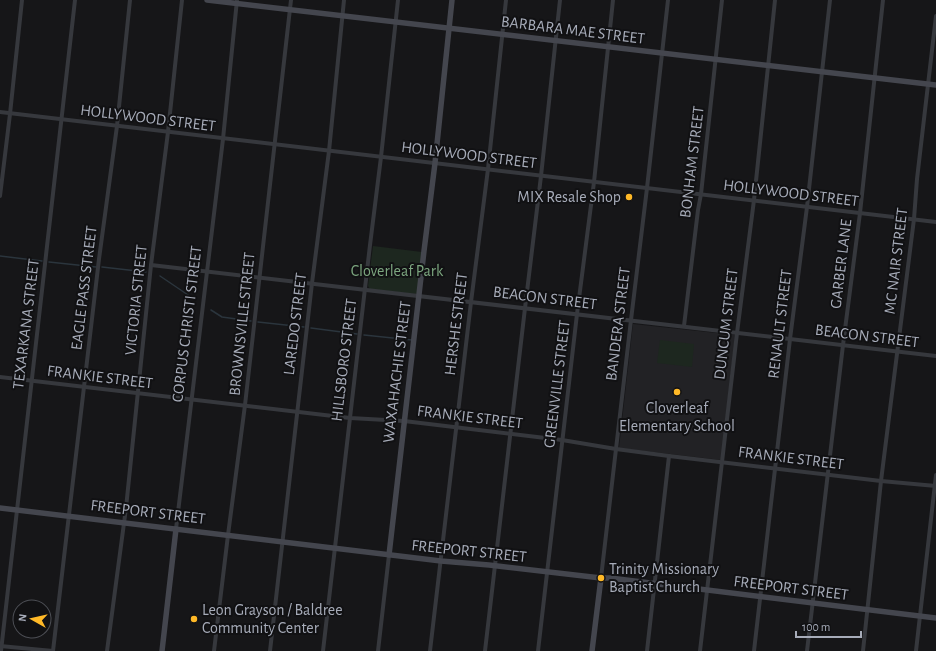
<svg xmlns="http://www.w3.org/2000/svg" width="936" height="651" font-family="'Alegreya Sans',sans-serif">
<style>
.built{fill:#222225}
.green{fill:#1d271f}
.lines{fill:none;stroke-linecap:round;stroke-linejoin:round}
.stream{stroke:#2b353d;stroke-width:1.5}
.street{stroke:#36383d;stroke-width:4}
.secondary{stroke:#44464e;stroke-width:5.5}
.poi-dot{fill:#ffb927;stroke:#111113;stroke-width:1.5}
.labels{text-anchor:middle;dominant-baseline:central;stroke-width:4;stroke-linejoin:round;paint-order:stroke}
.street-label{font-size:16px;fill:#a7acb9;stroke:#111113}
.poi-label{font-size:16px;fill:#a7acb9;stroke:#111113;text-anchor:start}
.park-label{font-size:16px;fill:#7ca67f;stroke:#111113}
</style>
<rect width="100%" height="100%" fill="#161618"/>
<polygon class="built" points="633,324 735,335 721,460 619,448"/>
<g class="green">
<polygon points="373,246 422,252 418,292 416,294 370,289 368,286"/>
<polygon points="660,340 694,344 692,367 657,363"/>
</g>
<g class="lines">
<g class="stream">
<polyline points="0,256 42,261"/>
<polyline points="49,262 96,267"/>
<polyline points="102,267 146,272"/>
<polyline points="160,276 194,299"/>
<polyline points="211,310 222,317 251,321"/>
<polyline points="258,322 304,327"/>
<polyline points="311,328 357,334"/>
<polyline points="364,335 412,340"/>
</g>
<g class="street">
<polyline points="0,112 936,222"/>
<polyline points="0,196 10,114 22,0"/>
<polyline points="151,265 936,356"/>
<polyline points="684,326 698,210 701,194 722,0"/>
<polyline points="0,377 350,418 404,421 562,440 616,449 669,456 881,481 936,486"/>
<polyline points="176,529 223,139 237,0"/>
<polyline points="601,578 631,320 647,188 668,0"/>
<polyline points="0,646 53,651"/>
<polyline points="1,651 75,0"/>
<polyline points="53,651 99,259 117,126 130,0"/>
<polyline points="107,651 126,508 151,265 168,132 182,0"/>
<polyline points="214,651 228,535 245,405 291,0"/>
<polyline points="270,651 312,283 329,151 344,0"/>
<polyline points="323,651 370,245 381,157 398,0"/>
<polyline points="378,651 389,555"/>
<polyline points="430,651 471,302 488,169 506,0"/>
<polyline points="485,651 525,308 541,176 560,0"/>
<polyline points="538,651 577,314 594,182 613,0"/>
<polyline points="647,651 669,456"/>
<polyline points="700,651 737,333 754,200 775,0"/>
<polyline points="754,651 790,339 807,207 830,0"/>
<polyline points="807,651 843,345 860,213 883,0"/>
<polyline points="863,651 881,481 914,219 917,179 936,16"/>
<polyline points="916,651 936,475"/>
</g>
<g class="secondary">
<polyline points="207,0 936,85"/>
<polyline points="0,508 441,561 489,565 601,578 610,578 936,618"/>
<polyline points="389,555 424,251 435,163 452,0"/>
<polyline points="162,651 176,529"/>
<polyline points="592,651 601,578"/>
</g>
</g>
<g class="poi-dot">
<circle cx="629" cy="197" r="4"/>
<circle cx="677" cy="392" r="4"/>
<circle cx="601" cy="578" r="4"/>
<circle cx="194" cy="619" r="4"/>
</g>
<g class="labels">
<g class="street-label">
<text transform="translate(573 30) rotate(7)">BARBARA MAE STREET</text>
<text transform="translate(148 118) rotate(7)">HOLLYWOOD STREET</text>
<text transform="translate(469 155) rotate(7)">HOLLYWOOD STREET</text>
<text transform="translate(692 162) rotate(-83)">BONHAM STREET</text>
<text transform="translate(791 193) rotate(7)">HOLLYWOOD STREET</text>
<text transform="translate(896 261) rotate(-83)">MC NAIR STREET</text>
<text transform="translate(841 264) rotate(-83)">GARBER LANE</text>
<text transform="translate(84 288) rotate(-83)">EAGLE PASS STREET</text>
<text transform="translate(545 298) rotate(7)">BEACON STREET</text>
<text transform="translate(136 300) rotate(-84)">VICTORIA STREET</text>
<text transform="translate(26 324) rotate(-83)">TEXARKANA STREET</text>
<text transform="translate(187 324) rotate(-83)">CORPUS CHRISTI STREET</text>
<text transform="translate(242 324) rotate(-84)">BROWNSVILLE STREET</text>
<text transform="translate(295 324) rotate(-83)">LAREDO STREET</text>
<text transform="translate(456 324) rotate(-83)">HERSHE STREET</text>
<text transform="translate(618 324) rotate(-83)">BANDERA STREET</text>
<text transform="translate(726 324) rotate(-83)">DUNCUM STREET</text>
<text transform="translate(780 324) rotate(-83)">RENAULT STREET</text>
<text transform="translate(867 336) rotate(7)">BEACON STREET</text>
<text transform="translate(344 360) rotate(-83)">HILLSBORO STREET</text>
<text transform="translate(397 372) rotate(-83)">WAXAHACHIE STREET</text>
<text transform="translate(100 377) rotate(7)">FRANKIE STREET</text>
<text transform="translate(557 384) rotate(-83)">GREENVILLE STREET</text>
<text transform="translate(470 417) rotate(7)">FRANKIE STREET</text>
<text transform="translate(791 458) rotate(7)">FRANKIE STREET</text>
<text transform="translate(148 512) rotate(7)">FREEPORT STREET</text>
<text transform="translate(469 551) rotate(6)">FREEPORT STREET</text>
<text transform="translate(791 588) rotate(7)">FREEPORT STREET</text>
</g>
<g class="poi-label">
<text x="621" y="197" text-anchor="end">MIX Resale Shop</text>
<text x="677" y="408" text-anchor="middle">Cloverleaf<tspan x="677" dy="18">Elementary School</tspan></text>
<text x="609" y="569">Trinity Missionary<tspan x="609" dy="18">Baptist Church</tspan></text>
<text x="202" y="610">Leon Grayson / Baldree<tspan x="202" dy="18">Community Center</tspan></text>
</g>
<g class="park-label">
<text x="397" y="271">Cloverleaf Park</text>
</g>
</g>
<g transform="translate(32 619) rotate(278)"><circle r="19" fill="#111113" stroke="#4d4f55"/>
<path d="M0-3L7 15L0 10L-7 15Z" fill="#ffb927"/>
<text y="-6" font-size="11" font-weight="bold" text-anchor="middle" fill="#a7acb9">N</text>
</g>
<path d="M796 631v6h65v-6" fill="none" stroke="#a7acb9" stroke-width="2"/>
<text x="802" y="631" font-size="12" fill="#a7acb9" stroke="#111113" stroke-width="3" paint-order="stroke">100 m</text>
</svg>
